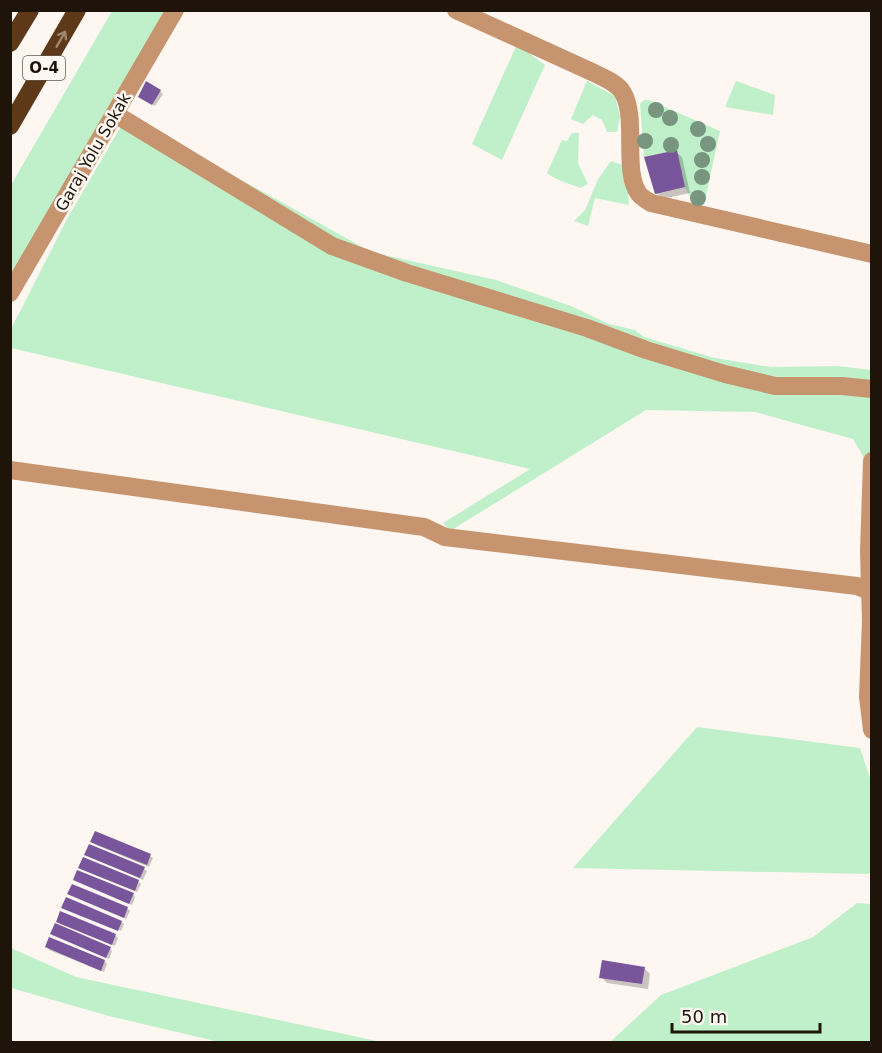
<svg xmlns="http://www.w3.org/2000/svg" width="882" height="1053" font-family="'DejaVu Sans',sans-serif">
<style>
.green{fill:#bff0ca}
.shadow{fill:#0003}
.building{fill:#79569b}
.lines{fill:none;stroke-linecap:round;stroke-linejoin:round}
.street{stroke:#c69570;stroke-width:18}
.highway{stroke:#5d3819;stroke-width:18}
.tree{fill:#78957f}
.oneway{stroke:#9d846f}
.labels{text-anchor:middle;dominant-baseline:central;stroke-width:5;stroke-linejoin:round;paint-order:stroke}
.shield{fill:#fdf6f1;stroke:#61584f;stroke-width:1.5}
.shield-label{font-size:15px;font-weight:bold;fill:#1e140a}
.street-label{font-size:16px;fill:#1e140a;stroke:#fdf6f1}
</style>
<rect width="100%" height="100%" fill="#fdf6f1"/>
<g class="green">
<polygon points="112,11 169,11 11,284 11,185"/>
<polygon points="517,44 545,65 502,160 472,144"/>
<polygon points="587,81 615,96 620,117 617,132 607,132 602,120 593,115 583,124 571,119"/>
<polygon points="736,81 775,95 773,115 725,107"/>
<polygon points="644,100 649,100 720,131 704,205 693,203 685,187 655,194 644,157 640,104"/>
<polygon points="127,116 371,252 496,280 571,306 609,324 635,330 644,337 715,358 771,367 838,366 871,370 872,476 863,537 863,456 853,439 755,412 646,410 450,531 443,523 530,469 11,348 11,329 67,219"/>
<path d="M 572,133 L 579,133 L 578,163 L 588,184 L 580,188 C 569,183 557,181 547,173 L 562,140 L 567,141 Z"/>
<polygon points="611,161 626,166 629,205 595,198 588,226 574,221 585,210 598,179"/>
<polygon points="697,727 860,748 871,781 871,872 868,874 573,868"/>
<polygon points="857,903 871,904 871,1042 610,1042 661,995 813,937"/>
<polygon points="11,948 76,977 382,1042 219,1042 109,1016 11,988"/>
</g>
<g class="shadow">
<polygon points="160,91 163,94 155,106 142,99"/>
<polygon points="676,152 682,157 690,193 662,199 657,193"/>
<polygon points="94,844 150,856 153,858 149,867"/>
<polygon points="86,855 144,869 147,871 143,880"/>
<polygon points="83,870 138,881 141,884 137,892"/>
<polygon points="75,880 133,894 135,897 132,905"/>
<polygon points="69,894 127,908 130,911 126,919"/>
<polygon points="64,907 121,922 124,924 121,931"/>
<polygon points="61,913 116,936 118,938 115,946 60,924 57,921"/>
<polygon points="52,934 110,948 112,951 109,959"/>
<polygon points="50,939 105,961 107,964 104,972 49,950 47,947"/>
<polygon points="644,968 650,974 648,989 607,983 601,977"/>
</g>
<g class="building">
<polygon points="146,81 161,90 152,105 138,97"/>
<polygon points="677,150 685,187 655,194 644,157"/>
<polygon points="95,831 151,854 147,865 90,842"/>
<polygon points="89,844 145,867 140,878 84,855"/>
<polygon points="83,857 139,880 135,891 78,868"/>
<polygon points="77,870 134,893 129,904 73,880"/>
<polygon points="72,884 128,907 124,918 67,894"/>
<polygon points="66,897 122,921 118,931 61,908"/>
<polygon points="60,911 116,934 112,945 56,922"/>
<polygon points="55,923 111,947 106,958 50,934"/>
<polygon points="49,937 105,960 101,971 45,947"/>
<polygon points="602,960 645,967 642,984 599,978"/>
</g>
<g class="lines">
<g class="street">
<path d="M 456,10 L 592,72 C 602,77 618,83 623,93 C 638,119 622,171 639,194 C 642,198 647,200 651,203 L 872,254"/>
<polyline points="115,114 332,246 407,273 587,328 646,350 725,374 775,386 842,386 872,389"/>
<polyline points="10,293 175,10"/>
<polyline points="872,461 869,551 871,621 868,697 872,730"/>
<polyline points="10,470 424,527 445,537 857,586 871,592"/>
</g>
<g class="highway">
<polyline points="10,43 30,10"/>
<polyline points="10,126 77,10"/>
</g>
</g>
<g class="tree">
<circle cx="656" cy="110" r="8"/>
<circle cx="670" cy="118" r="8"/>
<circle cx="698" cy="129" r="8"/>
<circle cx="645" cy="141" r="8"/>
<circle cx="708" cy="144" r="8"/>
<circle cx="671" cy="145" r="8"/>
<circle cx="702" cy="160" r="8"/>
<circle cx="702" cy="177" r="8"/>
<circle cx="698" cy="198" r="8"/>
</g>
<defs><path id="oneway-shaft" d="M-6 0H5M1.5-3L5.5 0L1.5 3" fill="none" stroke-width="1.6" stroke-linecap="round" stroke-linejoin="round" transform="scale(1.5)"/></defs>
<use class="oneway" href="#oneway-shaft" transform="translate(61 39) rotate(-60)"/>
<g class="labels">
<rect class="shield" x="23" y="56" width="42" height="24" rx="4.5"/>
<g class="shield-label">
<text x="44" y="68">O-4</text>
</g>
<g class="street-label">
<text transform="translate(93 152) rotate(-60)">Garaj Yolu Sokak</text>
</g>
</g>
<rect width="882" height="1053" fill="none" stroke="#1e140a" stroke-width="24"/>
<path d="M672 1023v9h148v-9" fill="none" stroke="#1e140a" stroke-width="3"/>
<text x="681" y="1023" font-size="18" fill="#1e140a" stroke="#fdf6f1" stroke-width="4.5" paint-order="stroke">50 m</text>
</svg>
